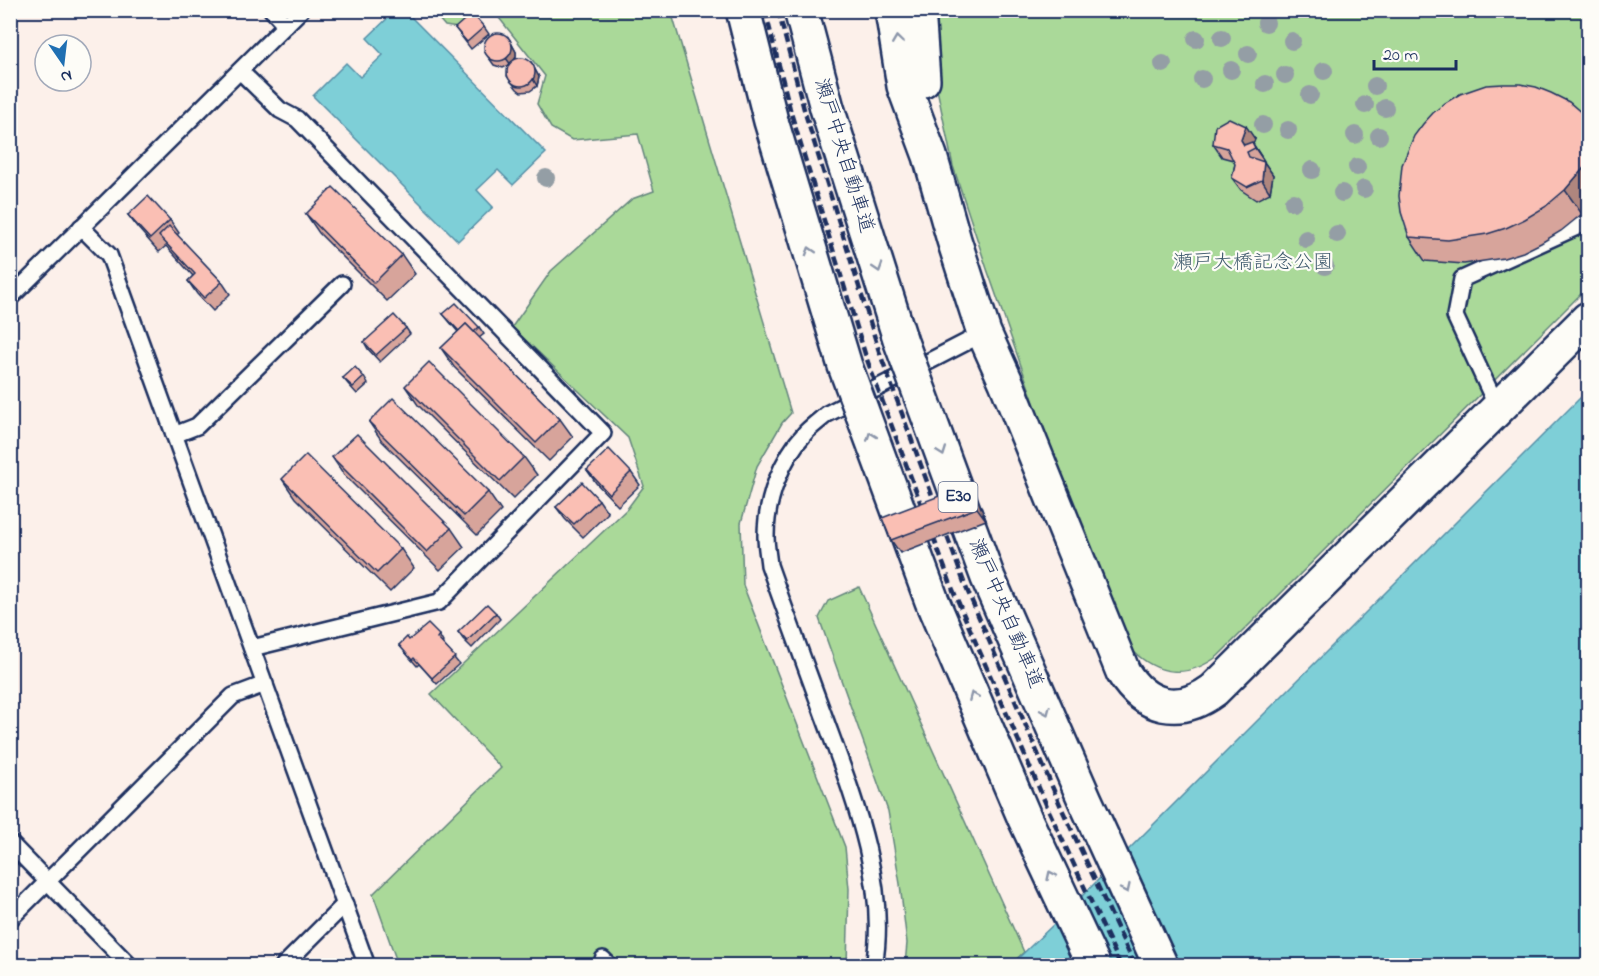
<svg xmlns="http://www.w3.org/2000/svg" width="1599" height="976" font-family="'Indie Flower','Klee One',sans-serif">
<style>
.green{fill:#aad999;stroke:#62847c;stroke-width:1.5}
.water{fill:#7ecfd7;stroke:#568fa7;stroke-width:1.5}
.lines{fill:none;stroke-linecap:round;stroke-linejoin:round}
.lane-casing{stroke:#1b2f5e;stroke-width:20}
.secondary-casing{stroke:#1b2f5e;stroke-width:38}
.lane{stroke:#fdfcf7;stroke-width:15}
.secondary{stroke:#fdfcf7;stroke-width:33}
.rail{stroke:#1b2f5e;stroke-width:4.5;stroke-dasharray:9 4.5;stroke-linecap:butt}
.highway-bridge-casing{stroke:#1b2f5e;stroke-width:38;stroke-linecap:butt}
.highway-bridge{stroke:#fdfcf7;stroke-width:33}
.tree{fill:#949ea5}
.wall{fill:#d7a49b;stroke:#1b2f5e;stroke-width:1.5}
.shaded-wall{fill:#af867e;stroke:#1b2f5e;stroke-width:1.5}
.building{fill:#fabfb4;stroke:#1b2f5e;stroke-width:1.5}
.oneway{stroke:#8c96aa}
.labels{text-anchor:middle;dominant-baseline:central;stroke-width:4.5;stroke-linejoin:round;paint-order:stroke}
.shield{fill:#fdfcf7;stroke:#5f6c8c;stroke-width:1.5}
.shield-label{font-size:18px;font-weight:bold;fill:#1b2f5e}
.street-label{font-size:20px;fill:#1b2f5e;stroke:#fdfcf7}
.park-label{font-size:20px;fill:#3f5a6d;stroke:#fdfcf7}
</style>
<rect width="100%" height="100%" fill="#fcf0ea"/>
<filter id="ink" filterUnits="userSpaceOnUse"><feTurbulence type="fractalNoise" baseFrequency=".0167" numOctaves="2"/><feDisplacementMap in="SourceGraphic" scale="12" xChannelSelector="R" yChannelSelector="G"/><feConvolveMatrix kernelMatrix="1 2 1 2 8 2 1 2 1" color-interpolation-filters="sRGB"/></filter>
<g filter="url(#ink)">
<g class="green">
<polygon points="432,11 671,11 791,413 782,423 757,466 741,523 743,585 845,847 849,889 847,965 398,965 373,894 501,768 431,694 627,509 644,486 628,438 512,327 551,271 632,199 654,191 638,134 572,140 551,128 537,104 545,76 496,14 474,17 458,28 445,26"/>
<path d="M 932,11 L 1588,11 L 1588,287 L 1218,656 C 1187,679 1157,676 1130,648 L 1056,465 L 987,269 L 953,166 L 937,89 Z"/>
<polygon points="859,587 1024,952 1010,965 905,965 907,943 900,884 888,811 819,618 828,601"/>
</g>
<g class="water">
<polygon points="396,10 405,11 546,153 513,185 498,170 477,190 493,207 458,241 313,96 346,63 360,77 383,55 367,38"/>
<polygon points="1588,390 1588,965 1010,966 1054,924"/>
</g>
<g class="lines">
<defs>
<g id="lane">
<polyline points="272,10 286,25"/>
<polyline points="240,71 280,110 297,119 603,433 439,602 252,648"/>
<polyline points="81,227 109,255 367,966"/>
<polyline points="10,298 301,10"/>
<polyline points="1498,409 1455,316 1462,279 1588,222"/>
<polyline points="174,435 197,426 342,284"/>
<polyline points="10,843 130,966"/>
<polyline points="10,919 233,696 265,684"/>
<polyline points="603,959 610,966"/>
<polyline points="283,966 345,904"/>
<path d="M 874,966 C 889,885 852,793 825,719 C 806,667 787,616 769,565 C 768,555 766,546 766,536 C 766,500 781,459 806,432 C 812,426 820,420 827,414 L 984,333"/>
</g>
<g id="secondary">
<path d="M 892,10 L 904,86 L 930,156 L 954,240 L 984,333 L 1006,382 L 1123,672 C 1145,708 1179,716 1214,690 L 1588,319"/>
<polyline points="918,10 923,80"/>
</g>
</defs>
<use href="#lane" class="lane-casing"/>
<use href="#secondary" class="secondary-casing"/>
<use href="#lane" class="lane"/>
<use href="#secondary" class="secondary"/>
<g class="rail">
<polyline points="765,10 791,113 866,357 953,590 1049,811 1121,966"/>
<polyline points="778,10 805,113 879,351 965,585 1061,807 1135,966"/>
</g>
<defs>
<g id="highway-bridge">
<polyline points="743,10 771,121 845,366 932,601 1025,819 1094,966"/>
<polyline points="801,10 827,108 901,342 988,578 1085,800 1161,966"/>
</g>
</defs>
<use href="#highway-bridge" class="highway-bridge-casing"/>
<use href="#highway-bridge" class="highway-bridge"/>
</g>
<g class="tree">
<circle cx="1266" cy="23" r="9"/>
<circle cx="1222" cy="38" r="9"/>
<circle cx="1196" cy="39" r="9"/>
<circle cx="1292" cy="41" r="9"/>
<circle cx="1248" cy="54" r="9"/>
<circle cx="1163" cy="64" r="9"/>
<circle cx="1231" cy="70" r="9"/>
<circle cx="1324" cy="71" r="9"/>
<circle cx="1285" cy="75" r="9"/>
<circle cx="1202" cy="79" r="9"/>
<circle cx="1265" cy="84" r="9"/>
<circle cx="1375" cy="86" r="9"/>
<circle cx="1310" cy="95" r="9"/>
<circle cx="1365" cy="105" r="9"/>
<circle cx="1385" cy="108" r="9"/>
<circle cx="1263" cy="125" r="9"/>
<circle cx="1288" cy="130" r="9"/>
<circle cx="1355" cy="135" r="9"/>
<circle cx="1379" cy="136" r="9"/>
<circle cx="1357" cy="167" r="9"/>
<circle cx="1312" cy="170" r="9"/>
<circle cx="546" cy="178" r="9"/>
<circle cx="1364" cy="189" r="9"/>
<circle cx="1342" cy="193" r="9"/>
<circle cx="1293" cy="202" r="9"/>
<circle cx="1337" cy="234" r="9"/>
<circle cx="1306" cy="239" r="9"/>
<circle cx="1325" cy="266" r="9"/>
</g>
<g class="wall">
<polygon points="484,27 489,34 471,49 455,28"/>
<polygon points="508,37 516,52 516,57 513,61 531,62 539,77 537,86 530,91 521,92 517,89 507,76 509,65 503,68 494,65 484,51"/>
<polygon points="1588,121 1588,207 1582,214 1561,231 1541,243 1523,252 1504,258 1464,264 1425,261 1409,237"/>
<polygon points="1255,139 1253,144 1264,161 1262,161 1264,162 1273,175 1270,193 1256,200 1241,190 1232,178 1235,164 1233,160 1222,157 1213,144"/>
<polygon points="306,214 402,255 415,274 387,301 319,233"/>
<polygon points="128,215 170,220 179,233 177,235 222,282 230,294 213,311 197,294 188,281 193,276 166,246 159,252 137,227"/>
<polygon points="443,314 479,327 484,334 479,338 560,419 573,437 549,461 454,367 441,348 458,332"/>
<polygon points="406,328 410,334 380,362 368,349 364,342"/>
<polygon points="364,377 368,384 357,394 348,384 343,378"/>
<polygon points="405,386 524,457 537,475 513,499 418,405"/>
<polygon points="369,422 488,492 501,511 477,535 382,441"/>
<polygon points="332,457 451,528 464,547 440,570 345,476"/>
<polygon points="587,470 631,472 640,485 618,506 596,483"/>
<polygon points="282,479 401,549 414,568 390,592 295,498"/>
<polygon points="968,485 977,498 986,520 900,553 891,540"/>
<polygon points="599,500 608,513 583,537 565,519 556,507"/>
<polygon points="496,613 500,619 472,648 463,639 458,632"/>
<polygon points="439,635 443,642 442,643 459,664 437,684 419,664 417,666 399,645 409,640"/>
</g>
<g class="shaded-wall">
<polygon points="508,37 516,52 516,57 511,65 506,58"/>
<polygon points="531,62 539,77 537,86 533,79"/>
<polygon points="1246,126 1255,139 1253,144 1264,161 1255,148 1244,145 1241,140"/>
<polygon points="1264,162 1273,175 1270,193 1262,180"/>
<polygon points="1588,163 1588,207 1582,214 1565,190"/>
<polygon points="968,485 977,498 986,520 977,508"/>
</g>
<g class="building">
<polygon points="472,13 484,27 467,42 455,28"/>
<circle cx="498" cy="47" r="14"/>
<circle cx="521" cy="72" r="14"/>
<polygon points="1503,84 1520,84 1536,87 1551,93 1569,102 1584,115 1588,121 1588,163 1565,190 1545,207 1525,219 1506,228 1487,234 1448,240 1409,237 1401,212 1399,196 1402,165 1414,136 1423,124 1433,113 1445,103 1460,94 1486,85"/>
<polygon points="1229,118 1246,126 1241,140 1244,145 1252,142 1255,148 1247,152 1249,157 1264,162 1262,180 1247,187 1232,178 1235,164 1227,148 1213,144 1215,126"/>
<polygon points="333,187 402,255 374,283 306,214"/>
<polygon points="148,196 170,220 150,239 128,215"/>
<polygon points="169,226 222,282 204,298 188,281 195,274 159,236"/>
<polygon points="456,303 479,327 474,332 466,324 459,331 443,314"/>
<polygon points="394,315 406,328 376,355 364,342"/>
<polygon points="466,324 560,419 536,443 441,348"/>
<polygon points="429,362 524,457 500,481 405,386"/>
<polygon points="355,367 364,377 353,387 343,378"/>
<polygon points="393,398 488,492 464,516 369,422"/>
<polygon points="357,434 451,528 427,552 332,457"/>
<polygon points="609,449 631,472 609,494 587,470"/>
<polygon points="306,455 401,549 377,573 282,479"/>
<polygon points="582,482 599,500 574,524 556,507"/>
<polygon points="968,485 977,508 891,540 882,518"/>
<polygon points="487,604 496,613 467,641 458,632"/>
<polygon points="428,624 439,635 437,638 455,657 432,678 414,658 412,660 399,645 407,637 409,640"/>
</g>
<defs><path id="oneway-chevron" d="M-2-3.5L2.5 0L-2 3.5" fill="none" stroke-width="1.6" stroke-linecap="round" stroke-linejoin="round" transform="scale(1.5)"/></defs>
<g class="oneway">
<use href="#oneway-chevron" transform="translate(897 40) rotate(-98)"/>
<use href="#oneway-chevron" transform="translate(810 251) rotate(-107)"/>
<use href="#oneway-chevron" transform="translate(878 268) rotate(72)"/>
<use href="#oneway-chevron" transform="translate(871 436) rotate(-110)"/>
<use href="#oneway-chevron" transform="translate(942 452) rotate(70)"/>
<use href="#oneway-chevron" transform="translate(973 696) rotate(-113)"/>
<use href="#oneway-chevron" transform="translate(1046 711) rotate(67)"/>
<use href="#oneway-chevron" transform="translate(1051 875) rotate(-115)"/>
<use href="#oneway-chevron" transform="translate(1126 889) rotate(65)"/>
</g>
</g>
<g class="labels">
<rect class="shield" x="938.5" y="482" width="39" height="30" rx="4.5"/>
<g class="shield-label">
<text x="958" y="497">E30</text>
</g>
<g class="street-label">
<text transform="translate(843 156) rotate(73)">瀬戸中央自動車道</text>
<text transform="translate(1005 614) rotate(67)">瀬戸中央自動車道</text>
</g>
<g class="park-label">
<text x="1253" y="263">瀬戸大橋記念公園</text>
</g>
</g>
<rect width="1599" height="976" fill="none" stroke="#fdfcf7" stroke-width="36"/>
<rect x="18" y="18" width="1563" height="940" fill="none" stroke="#1b2f5e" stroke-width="2" filter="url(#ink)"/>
<g transform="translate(63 63) rotate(166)"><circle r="28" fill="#fdfcf7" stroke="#a3aaba" stroke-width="1.5"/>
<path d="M0-4.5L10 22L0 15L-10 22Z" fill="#1f6fb2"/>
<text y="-9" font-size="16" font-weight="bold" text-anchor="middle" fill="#1b2f5e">N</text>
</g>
<path d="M1374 60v9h82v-9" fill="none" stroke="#1b2f5e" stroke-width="3"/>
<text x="1383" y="60" font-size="18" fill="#1b2f5e" stroke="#fdfcf7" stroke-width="4.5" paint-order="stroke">20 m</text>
</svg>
